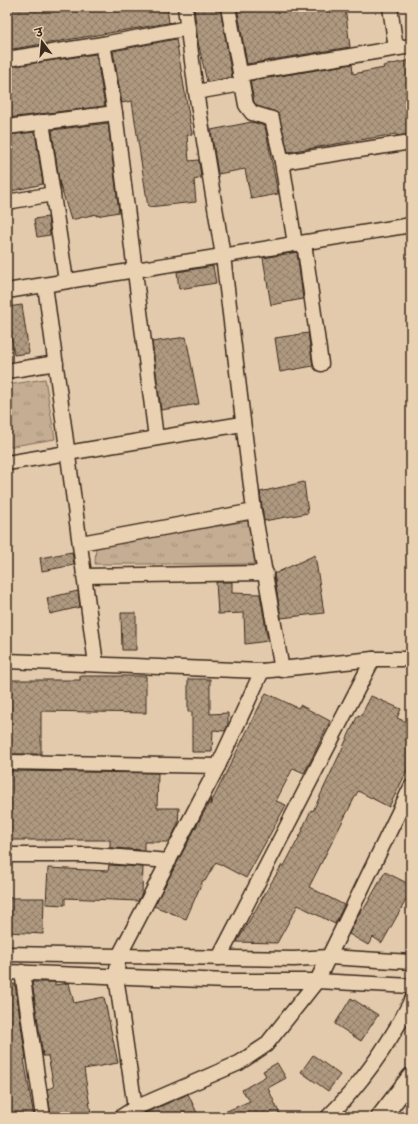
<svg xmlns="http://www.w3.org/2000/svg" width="418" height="1124" font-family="Delius,'Playpen Sans Deva',sans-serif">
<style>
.park{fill:url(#park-tufts);stroke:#806c58}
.building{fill:url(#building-cross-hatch);stroke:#3b2a1e}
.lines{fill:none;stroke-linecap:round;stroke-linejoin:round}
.minor-casing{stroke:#3b2a1e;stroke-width:17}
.secondary-casing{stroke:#3b2a1e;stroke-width:22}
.minor{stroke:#ead1b2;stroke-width:14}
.secondary{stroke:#ead1b2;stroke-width:19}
</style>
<defs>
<pattern id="park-tufts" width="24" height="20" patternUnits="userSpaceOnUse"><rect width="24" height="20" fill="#c4ad92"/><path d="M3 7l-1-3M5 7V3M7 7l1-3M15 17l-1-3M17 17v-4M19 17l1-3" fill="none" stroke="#a08d77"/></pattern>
<pattern id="building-cross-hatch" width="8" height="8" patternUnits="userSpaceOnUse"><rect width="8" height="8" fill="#af9980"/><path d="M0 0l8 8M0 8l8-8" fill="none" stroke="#907d68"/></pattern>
</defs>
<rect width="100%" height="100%" fill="#e3caac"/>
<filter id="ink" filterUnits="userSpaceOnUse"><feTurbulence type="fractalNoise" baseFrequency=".025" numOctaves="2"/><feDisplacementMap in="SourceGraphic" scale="8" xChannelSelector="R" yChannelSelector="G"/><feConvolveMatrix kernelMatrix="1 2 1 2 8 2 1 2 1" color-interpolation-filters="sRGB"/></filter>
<g filter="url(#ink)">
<g class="park">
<polygon points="45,379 55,439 7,447 7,385"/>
<polygon points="248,521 255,564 95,564 96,546"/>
</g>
<g class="building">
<polygon points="7,7 167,7 169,23 174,22 7,50"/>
<polygon points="194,7 220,7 232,77 207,82 198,42"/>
<polygon points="237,7 345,7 350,47 247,64"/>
<polygon points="176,39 192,134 187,135 189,161 199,160 201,178 194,180 196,202 148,207 132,101 122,103 113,51"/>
<polygon points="96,54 105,106 7,118 7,67"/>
<polygon points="411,60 411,134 397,136 396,134 288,152 278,114 257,106 254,102 250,81 352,64 353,74 384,68 383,66"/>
<polygon points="252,122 265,126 278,194 251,199 245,169 218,174 211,130"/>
<polygon points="108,123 119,212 96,216 96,214 71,220 59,181 52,130"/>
<polygon points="35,132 43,184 7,192 7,135"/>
<polygon points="48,217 50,235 37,237 34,219"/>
<polygon points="297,252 303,299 271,305 263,258"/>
<polygon points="213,266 216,283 179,289 177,272"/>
<polygon points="22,305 29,353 14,355 7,307"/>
<polygon points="308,333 313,366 280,372 275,338"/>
<polygon points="186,337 199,404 161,410 152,342"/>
<polygon points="304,482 308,513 264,521 260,492"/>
<polygon points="72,552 74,565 42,571 40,558"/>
<polygon points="315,555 324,613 281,618 274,574"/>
<polygon points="216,582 232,582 232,593 260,594 268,641 245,644 244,613 218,614"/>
<polygon points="78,591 80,607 50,614 47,598"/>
<polygon points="121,613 136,613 136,650 122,650"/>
<polygon points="80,676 146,676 146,713 41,711 41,754 8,754 7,680 80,680"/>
<polygon points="188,679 210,679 210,714 228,713 228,725 225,731 213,730 212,752 192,752 192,712 188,712"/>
<polygon points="266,693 298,708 300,705 330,721 311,760 304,773 293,768 276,801 286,805 246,878 216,862 205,881 203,880 186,919 154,906 211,799 210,805"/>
<polygon points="371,696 401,709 397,718 411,724 411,763 389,807 358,791 309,887 344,905 335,924 298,905 277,943 237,942 271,883 282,865 284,866 303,830 302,830 311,810 313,811 358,715 361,716"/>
<polygon points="7,771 158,773 157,808 179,808 178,824 169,842 144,842 144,850 110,848 110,840 7,840"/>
<polygon points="109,865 143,867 142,893 138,901 65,898 65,905 46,904 48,868 108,871"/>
<polygon points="385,872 411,885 411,891 382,943 373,937 368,945 349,934 362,908 364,909"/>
<polygon points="7,898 44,898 43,934 7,932"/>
<polygon points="32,982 55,982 55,985 69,983 74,1003 104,997 118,1063 84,1069 91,1113 85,1117 51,1117 47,1089 54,1087 48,1056 43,1056"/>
<polygon points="15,984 26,1059 24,1059 34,1117 7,1117 7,986"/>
<polygon points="351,998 378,1015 361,1041 335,1024"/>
<polygon points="313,1055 340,1075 328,1091 301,1072"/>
<polygon points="277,1063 286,1078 268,1088 281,1117 213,1117 250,1101 242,1090 266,1076 263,1071"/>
<polygon points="188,1094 199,1117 137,1117 139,1116"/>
</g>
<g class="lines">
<defs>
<g id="minor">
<polyline points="185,7 196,92 223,256 254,511 282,670"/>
<polyline points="228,7 246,105 252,113 272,119 282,162"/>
<polyline points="390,7 396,48"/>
<polyline points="103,44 115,113 156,438"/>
<polyline points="7,59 103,44 188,28"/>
<polyline points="240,74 411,46"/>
<polyline points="196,92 242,84"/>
<polyline points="42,122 66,281"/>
<polyline points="7,127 115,113"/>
<polyline points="7,202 53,194"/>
<polyline points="304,243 321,364"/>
<polyline points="295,244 282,162 411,142"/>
<polyline points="45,285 96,664"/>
<polyline points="7,291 411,225"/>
<polyline points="7,371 56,363"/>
<polyline points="7,463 242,424"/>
<polyline points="81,543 254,511"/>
<polyline points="85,576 266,573"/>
<polyline points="7,661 262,671 373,659 411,659"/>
<polyline points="7,762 218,766"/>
<polyline points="7,855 95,855 169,861"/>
<polyline points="7,954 294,959 329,957 411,962"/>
<polyline points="219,958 373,659"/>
<polyline points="7,972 227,981 317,981 411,986"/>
<polyline points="22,972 43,1117"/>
<polyline points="135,1108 116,976 119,956 218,766 262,671"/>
<polyline points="121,1117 135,1108 239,1063 266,1045 317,981 411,787"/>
<path d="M 328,1117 C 361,1084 390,1043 411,1001"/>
</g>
<polyline id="secondary" points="381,1117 411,1078"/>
</defs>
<use href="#minor" class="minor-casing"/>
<use href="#secondary" class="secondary-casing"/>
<use href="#minor" class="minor"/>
<use href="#secondary" class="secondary"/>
</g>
</g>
<rect width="418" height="1124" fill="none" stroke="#ead1b2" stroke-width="24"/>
<rect x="12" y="12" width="394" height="1100" fill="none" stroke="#3b2a1e" stroke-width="1.5" filter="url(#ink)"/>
<g transform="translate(42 42) rotate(344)" stroke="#ead1b2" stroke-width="3" paint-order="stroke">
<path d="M0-3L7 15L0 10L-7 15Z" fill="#3b2a1e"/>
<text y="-6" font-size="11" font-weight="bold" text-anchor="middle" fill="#3b2a1e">उ</text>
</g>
</svg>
